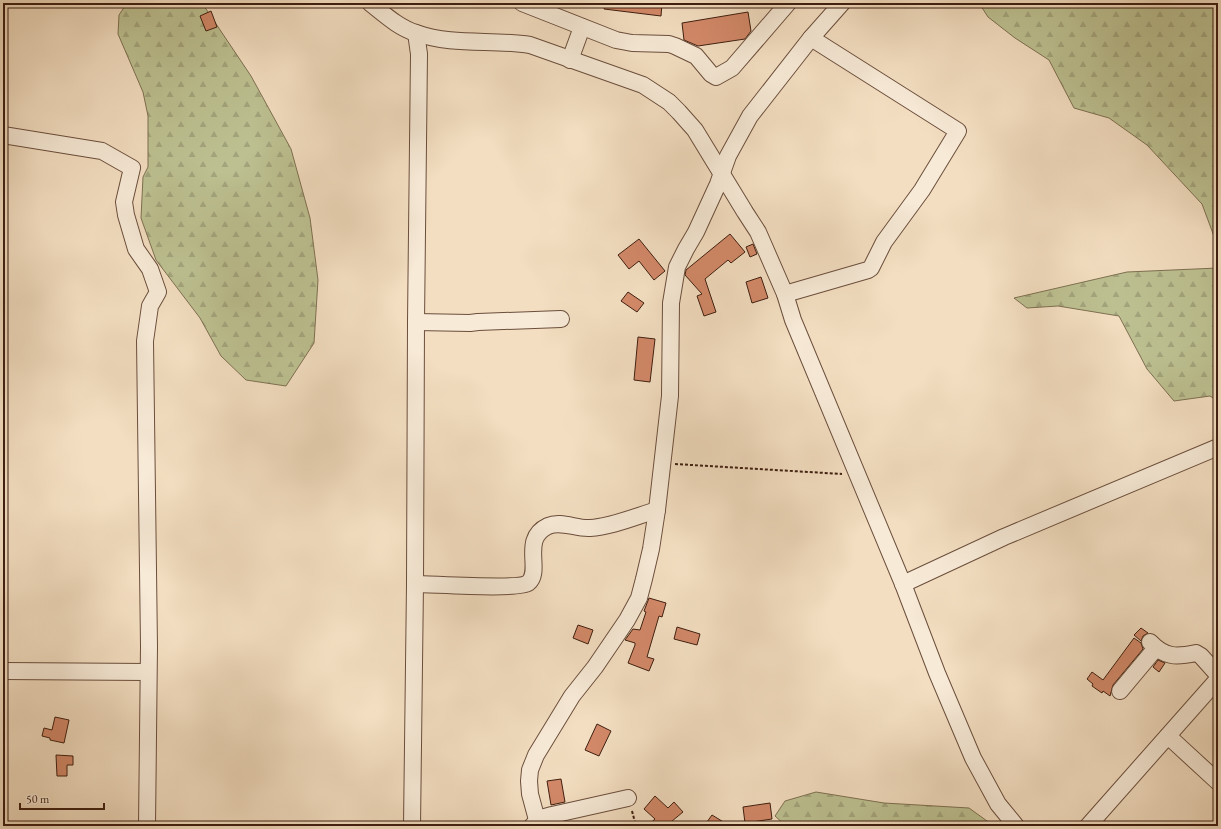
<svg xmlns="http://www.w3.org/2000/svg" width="1221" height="829" font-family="'EB Garamond',serif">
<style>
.forest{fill:url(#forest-firs);stroke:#7e7051}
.building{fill:#d38969;stroke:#3e1e10}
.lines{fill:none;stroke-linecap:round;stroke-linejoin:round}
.minor-casing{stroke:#6b4e3c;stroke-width:18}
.path{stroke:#3e1e10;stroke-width:2;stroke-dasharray:3 2;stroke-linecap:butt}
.minor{stroke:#f7ead7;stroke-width:16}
</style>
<defs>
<pattern id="forest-firs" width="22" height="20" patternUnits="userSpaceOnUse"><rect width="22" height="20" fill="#bdc192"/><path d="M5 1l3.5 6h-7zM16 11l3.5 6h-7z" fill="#a4a57d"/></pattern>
</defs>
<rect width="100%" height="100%" fill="#f3dec1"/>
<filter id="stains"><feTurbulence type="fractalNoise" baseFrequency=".005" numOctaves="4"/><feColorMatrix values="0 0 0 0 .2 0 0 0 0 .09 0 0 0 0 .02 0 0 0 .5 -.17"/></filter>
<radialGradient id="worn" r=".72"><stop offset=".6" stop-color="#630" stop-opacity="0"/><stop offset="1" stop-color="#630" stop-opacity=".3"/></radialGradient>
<g class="forest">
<polygon points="127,3 202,3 251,76 291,149 310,218 318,280 314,343 286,386 246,380 221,356 200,318 156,260 141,218 143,177 148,167 148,116 143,92 118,34 119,15"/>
<polygon points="979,3 1218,3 1218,247 1202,204 1147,145 1109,118 1074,108 1049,60 1015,38 988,17"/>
<polygon points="1218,268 1218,401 1210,396 1174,401 1147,369 1119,316 1058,306 1027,308 1014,298 1127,272"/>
<polygon points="816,792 884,803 969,808 994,826 786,826 775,816 785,801"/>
</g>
<g class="building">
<polygon points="605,3 662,3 661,16 604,9"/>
<polygon points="211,11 217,27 206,31 200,16"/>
<polygon points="748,12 751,31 745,39 698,46 684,40 682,23"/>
<polygon points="730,234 745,252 731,263 728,260 705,279 716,312 704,316 697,296 702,294 685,275 686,270"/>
<polygon points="639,239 665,271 654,280 639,261 629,269 618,255"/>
<polygon points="753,244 757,254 750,257 746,247"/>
<polygon points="761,277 768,298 752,303 746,282"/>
<polygon points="628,292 644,303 637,312 621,301"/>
<polygon points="638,337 655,339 650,382 634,380"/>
<polygon points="649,598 666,603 662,617 659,616 647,657 654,659 649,671 628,663 635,645 635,643 625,640 633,629 640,630 646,612 644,611"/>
<polygon points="578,625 593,630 588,644 573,638"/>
<polygon points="677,627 700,634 697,645 674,639"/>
<polygon points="1141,628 1148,633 1143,636 1141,641 1134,635"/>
<polygon points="1134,638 1141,643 1143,649 1113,685 1110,696 1103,691 1102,693 1092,686 1093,684 1087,679 1092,672 1103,680"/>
<polygon points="1158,660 1165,663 1159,672 1153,667"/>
<polygon points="55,717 69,720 64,743 50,740 50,738 42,736 44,728 52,730"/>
<polygon points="597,724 611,731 599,756 585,750"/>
<polygon points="56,755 73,756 73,765 67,765 67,776 57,776"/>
<polygon points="561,779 565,802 551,805 547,781"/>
<polygon points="655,796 668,808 674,802 683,812 666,826 647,826 655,819 644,809"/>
<polygon points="770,803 772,819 745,823 743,807"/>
<polygon points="712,815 730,826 704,826"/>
</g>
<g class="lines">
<defs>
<g id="minor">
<path d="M 370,3 C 384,14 399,28 416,33 C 453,46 492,39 530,45 L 643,85 L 669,102 L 679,112 L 695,130 L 745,212 L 758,232 L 785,294 L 793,320 L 903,584 L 937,673 L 973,758 L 998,804 L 1016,826"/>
<polyline points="522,3 616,40 632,43 669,44 675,46 696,56 711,74 716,77 732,68 788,3"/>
<polyline points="570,60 582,27"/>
<polyline points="3,135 102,151 132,168 124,202 126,215 136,249 150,269 158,292 150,306 145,341 149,646 147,826"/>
<polyline points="785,294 868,270 871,268 884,242 922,190 958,131 811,38"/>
<polyline points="416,322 470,323 478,322 561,319"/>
<path d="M 415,584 C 433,584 518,590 528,583 C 543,571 520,539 548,526 C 561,520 576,529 590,528 C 611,527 637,516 657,510"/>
<polyline points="903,584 1004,537 1218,447"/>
<path d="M 1150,642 C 1165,658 1177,657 1196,653 L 1201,656 L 1218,675"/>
<polyline points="3,671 148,672"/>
<polyline points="1120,691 1156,648"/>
<polyline points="1168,736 1218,782"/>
<polyline points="537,820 530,794 529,781 530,770 536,755 572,696 595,667 627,620 639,598 644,579 651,549 657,510 670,396 671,303 677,267 686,249 696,232 718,184 728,156 750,116 811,38 842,3"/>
<polyline points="412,826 415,584 416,322 419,54 416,33"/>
<polyline points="532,826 541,818 552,815 628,798"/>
<polyline points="1088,826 1218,679"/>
</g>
</defs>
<use href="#minor" class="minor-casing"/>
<g class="path">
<polyline points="675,464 842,474"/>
<polyline points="632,811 636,826"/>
</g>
<use href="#minor" class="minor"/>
</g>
<rect width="1221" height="829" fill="none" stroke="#f3dec1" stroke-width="16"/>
<rect x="4" y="4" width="1213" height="821" fill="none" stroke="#3e1e10" stroke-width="2"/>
<rect x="8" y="8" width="1205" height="813" fill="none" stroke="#3e1e10"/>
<path d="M20 803v6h84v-6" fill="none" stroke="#3e1e10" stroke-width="2"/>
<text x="26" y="803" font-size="12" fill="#3e1e10" stroke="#f7ead7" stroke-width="3" paint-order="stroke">50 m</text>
<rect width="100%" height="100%" filter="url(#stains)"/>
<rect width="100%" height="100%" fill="url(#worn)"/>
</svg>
